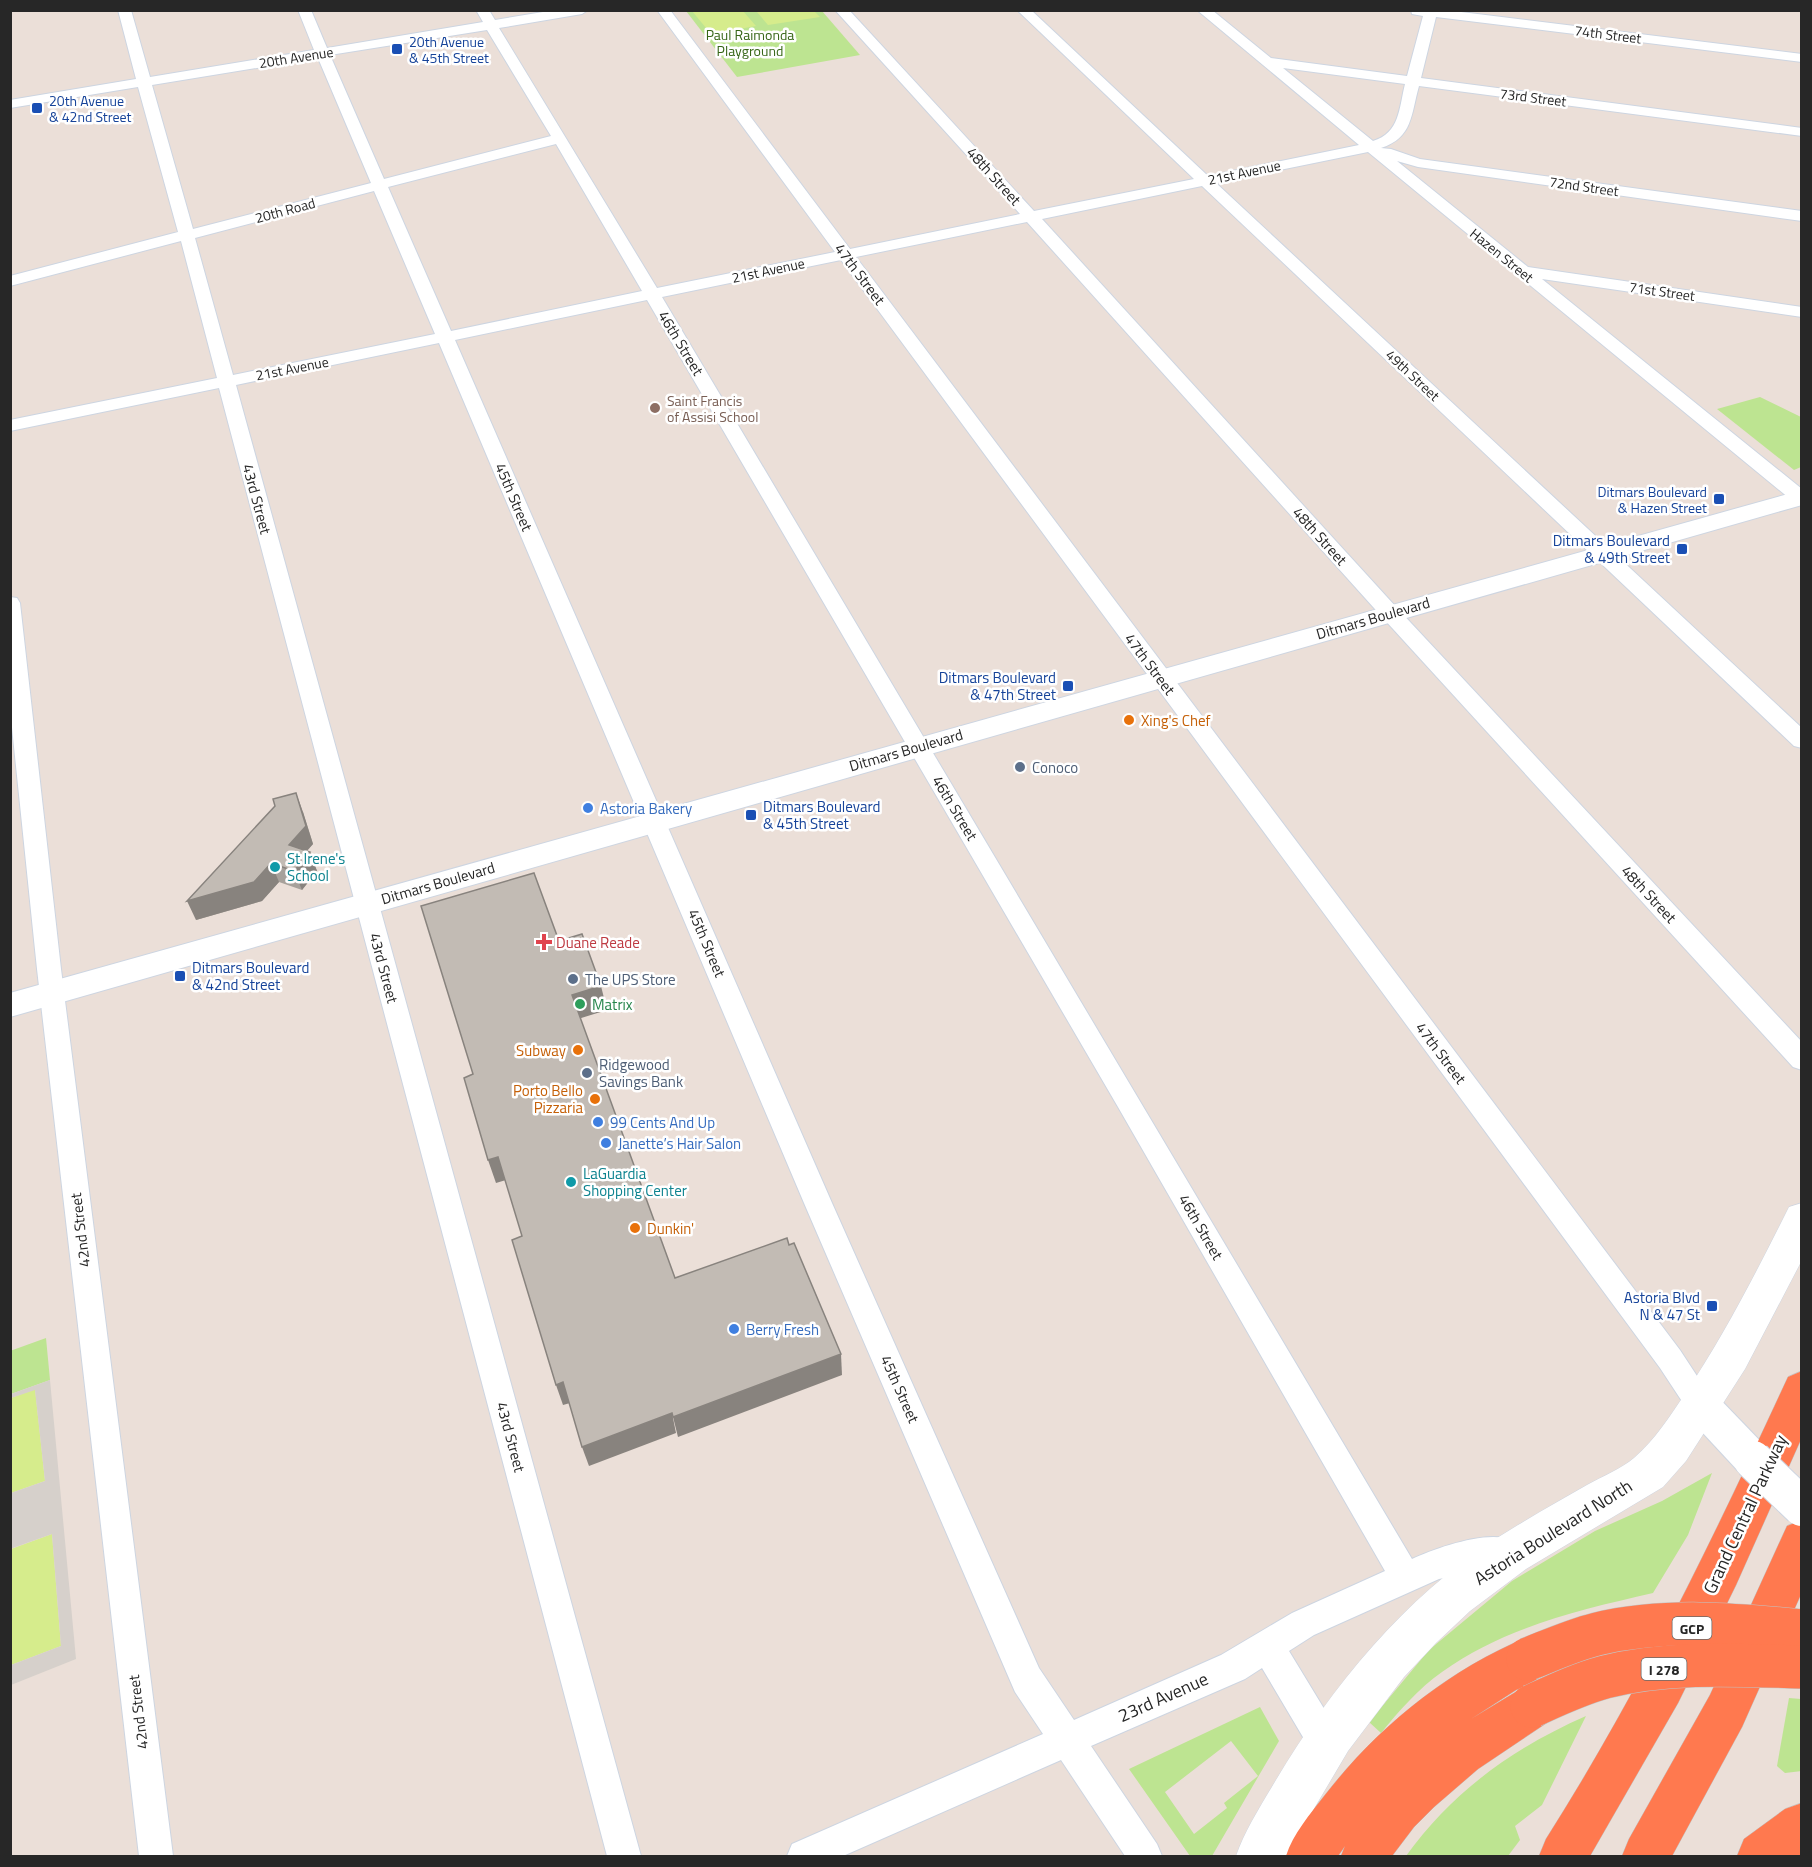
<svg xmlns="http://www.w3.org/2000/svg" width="1812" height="1867" font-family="'Titillium Web',sans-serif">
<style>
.green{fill:#bde491;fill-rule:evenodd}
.pitch{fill:#d6ec8c}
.plaza{fill:#d6d0cb}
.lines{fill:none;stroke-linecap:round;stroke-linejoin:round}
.minor-casing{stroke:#cdd5e1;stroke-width:2}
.tertiary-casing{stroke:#cdd5e1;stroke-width:2}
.secondary-casing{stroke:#cdd5e1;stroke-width:1}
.motorway-casing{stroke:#c3c3c3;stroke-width:1}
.minor{fill:#fff;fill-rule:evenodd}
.tertiary{fill:#fff;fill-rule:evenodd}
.secondary{fill:#fff;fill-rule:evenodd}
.motorway{fill:#ff794f;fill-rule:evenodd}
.tertiary-bridge-casing{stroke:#cdd5e1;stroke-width:40;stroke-linecap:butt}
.motorway-bridge-casing{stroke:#c3c3c3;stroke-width:44;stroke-linecap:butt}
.tertiary-bridge{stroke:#fff;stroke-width:38}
.motorway-bridge{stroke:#ff794f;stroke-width:43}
.wall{fill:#a7a19b}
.shaded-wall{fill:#88837e}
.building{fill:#c2bbb4;stroke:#88837e;stroke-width:1.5}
.transit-dot{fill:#1a4fb4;stroke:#fff;stroke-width:2}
.education-dot{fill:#8d6e63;stroke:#fff;stroke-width:2}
.food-dot{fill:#e8710a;stroke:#fff;stroke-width:2}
.service-dot{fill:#5c6f8a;stroke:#fff;stroke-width:2}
.shop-dot{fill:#3f7fe0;stroke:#fff;stroke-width:2}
.culture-dot{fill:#0f9aa8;stroke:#fff;stroke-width:2}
.health-dot{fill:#e0444e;stroke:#fff;stroke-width:2}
.leisure-dot{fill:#2e9e5b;stroke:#fff;stroke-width:2}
.labels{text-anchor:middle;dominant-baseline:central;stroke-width:5;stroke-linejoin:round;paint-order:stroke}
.far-park-label{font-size:14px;fill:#366516;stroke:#fff}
.far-street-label{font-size:14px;fill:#272727;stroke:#fff}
.far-transit-label{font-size:14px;fill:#164399;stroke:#fff;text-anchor:start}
.far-education-label{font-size:14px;fill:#785e54;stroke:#fff;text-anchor:start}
.shield{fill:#fff;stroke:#686868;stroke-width:1.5}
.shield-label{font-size:14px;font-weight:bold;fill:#272727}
.street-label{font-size:15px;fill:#272727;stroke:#fff}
.transit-label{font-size:15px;fill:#164399;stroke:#fff;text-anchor:end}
.food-label{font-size:15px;fill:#c56008;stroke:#fff;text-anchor:start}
.service-label{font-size:15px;fill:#4e5e75;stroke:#fff;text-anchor:start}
.shop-label{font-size:15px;fill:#366cbe;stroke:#fff;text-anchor:start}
.culture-label{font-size:15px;fill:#0d838f;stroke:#fff;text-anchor:start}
.health-label{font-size:15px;fill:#be3a42;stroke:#fff;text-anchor:start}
.leisure-label{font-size:15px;fill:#27864d;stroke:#fff;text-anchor:start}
.near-street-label{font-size:18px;fill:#272727;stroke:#fff}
</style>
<rect width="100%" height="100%" fill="#ebdfd8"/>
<g class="green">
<polygon points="686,11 822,11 860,55 737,77"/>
<polygon points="1760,397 1801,417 1801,467 1794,470 1717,409"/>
<polygon points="46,1338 50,1380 11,1394 10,1351"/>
<path d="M 1712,1473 L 1688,1535 L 1653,1593 C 1579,1610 1505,1627 1442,1672 C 1418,1689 1399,1711 1381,1733 L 1369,1722 L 1429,1650 L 1512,1581 L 1595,1531 L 1662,1501 Z"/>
<polygon points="1789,1698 1801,1699 1802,1771 1785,1773 1777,1766"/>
<path d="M 1260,1707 L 1279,1741 L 1212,1856 L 1190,1856 L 1129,1769 ZM 1231,1741 L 1258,1776 L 1224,1803 L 1227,1808 L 1194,1834 L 1165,1792 Z"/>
<path d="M 1586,1716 L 1542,1805 L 1515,1826 L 1520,1840 L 1508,1856 L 1406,1856 C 1452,1792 1513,1748 1586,1716 Z"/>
</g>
<g class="pitch">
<polygon points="766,10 814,11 820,17 768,25 757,12"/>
<polygon points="692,11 743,11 756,26 711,34"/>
<polygon points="35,1389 45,1481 11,1493 11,1398"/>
<polygon points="52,1534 61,1646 11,1665 11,1549"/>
</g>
<polygon class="plaza" points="50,1380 76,1659 11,1685 11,1665 61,1646 52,1534 10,1549 11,1493 45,1481 35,1390 11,1398 11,1394"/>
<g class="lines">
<defs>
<g id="minor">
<path d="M 118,10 L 131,10 L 150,77 L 314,50 L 298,10 L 311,10 L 327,48 L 483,22 L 476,10 L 489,10 L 495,20 L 555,10 L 588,10 L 582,14 L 499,28 L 657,288 L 835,252 L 657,10 L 670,10 L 850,249 L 1020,214 L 835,10 L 849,10 L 1034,211 L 1194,179 L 1017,10 L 1031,10 L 1208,176 L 1359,145 L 1197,10 L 1212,10 L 1271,58 L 1407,76 L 1423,16 L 1412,14 L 1411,10 L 1445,10 L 1802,54 L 1802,62 L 1436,17 L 1421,78 L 1802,128 L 1802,136 L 1419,86 C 1411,114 1413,138 1381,148 L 1391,149 L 1420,159 L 1802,211 L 1802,221 L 1418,167 L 1397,161 L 1528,267 L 1802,307 L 1802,317 L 1542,279 L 1802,489 L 1802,505 L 1795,503 L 1368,152 L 1216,183 L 1802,728 L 1802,748 L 1794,746 L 1202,186 L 1042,219 L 1397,608 L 1802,1042 L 1802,1070 L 1793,1067 L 1383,618 L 1027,222 L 856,257 L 1680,1350 L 1716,1405 L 1711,1415 L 1701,1419 L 1691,1415 L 1660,1368 L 841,260 L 662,297 L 1412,1559 C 1436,1548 1487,1530 1511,1540 L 1516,1551 L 1511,1562 L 1500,1567 L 1439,1579 L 1314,1635 L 1289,1651 L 1337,1730 L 1342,1742 L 1337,1754 L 1325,1759 L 1313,1754 L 1262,1668 L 1245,1679 L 1091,1746 L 1157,1844 L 1162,1856 L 1125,1856 L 1061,1760 L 843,1856 L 787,1856 L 792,1844 L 1043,1734 L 1015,1692 L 804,1203 L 439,343 L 236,385 L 641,1856 L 607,1856 L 219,388 L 10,431 L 10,420 L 217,378 L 181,241 L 10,286 L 10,276 L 178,232 L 138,87 L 10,108 L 10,100 L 136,79 ZM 487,30 L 551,136 L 384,179 L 330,55 ZM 318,58 L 371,183 L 193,229 L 152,85 ZM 1283,68 L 1405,84 C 1399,108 1400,133 1373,141 ZM 556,144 L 642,291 L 451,331 L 388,187 ZM 374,191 L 435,334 L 233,375 L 195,238 ZM 647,300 L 1118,1107 L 1385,1571 L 1292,1613 L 1221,1655 L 1074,1720 L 1039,1668 L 832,1203 L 455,340 Z"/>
<polygon points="10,597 17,598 20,603 61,969 173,1856 139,1856 37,969 10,708"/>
</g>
<g id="tertiary">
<polygon points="1802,490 1802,505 10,1017 10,993"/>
<polygon points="1701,1388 1714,1393 1766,1447 1772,1460 1766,1473 1753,1478 1740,1473 1688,1417 1683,1405 1688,1393"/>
</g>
<path id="secondary" d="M 1802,1203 L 1802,1260 L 1745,1369 L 1686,1461 L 1663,1487 L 1526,1569 L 1470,1611 L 1436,1643 L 1404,1677 L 1348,1751 L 1286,1856 L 1236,1856 C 1245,1830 1262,1804 1276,1780 C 1333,1685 1404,1598 1497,1538 C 1527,1519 1557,1502 1587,1485 C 1603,1476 1621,1469 1634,1458 C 1655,1440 1670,1416 1685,1394 C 1725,1334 1757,1271 1789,1207 Z"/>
<g id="motorway">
<path d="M 1802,1371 L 1802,1437 L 1736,1585 L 1678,1703 L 1590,1856 L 1539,1856 L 1546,1839 C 1640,1691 1715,1535 1788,1377 Z"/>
<polygon points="1802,1520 1802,1592 1742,1727 1672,1856 1622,1856 1629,1839 1710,1695 1787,1526"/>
<path d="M 1528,1637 L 1544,1643 L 1550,1659 L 1544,1675 L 1471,1719 L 1516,1690 L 1532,1683 L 1548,1690 L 1555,1706 L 1548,1722 L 1478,1769 L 1434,1807 L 1414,1827 L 1392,1856 L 1341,1856 L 1345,1846 L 1338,1856 L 1286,1856 C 1293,1834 1310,1814 1325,1795 C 1378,1727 1448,1670 1528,1637 Z"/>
<polygon points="1802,1803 1802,1855 1737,1856 1744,1839 1785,1809"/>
</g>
</defs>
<use href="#minor" class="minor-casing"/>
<use href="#tertiary" class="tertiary-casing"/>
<use href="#secondary" class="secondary-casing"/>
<use href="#motorway" class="motorway-casing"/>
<use href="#minor" class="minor"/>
<use href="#tertiary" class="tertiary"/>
<use href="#secondary" class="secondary"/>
<use href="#motorway" class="motorway"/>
<defs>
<polyline id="tertiary-bridge" points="1753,1460 1802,1507"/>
<g id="motorway-bridge">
<path d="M 1528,1659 C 1551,1650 1573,1640 1597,1634 C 1664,1618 1734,1624 1802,1631"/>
<path d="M 1532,1706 C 1556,1695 1579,1684 1605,1677 C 1669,1661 1737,1665 1802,1667"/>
</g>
</defs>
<use href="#tertiary-bridge" class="tertiary-bridge-casing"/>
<use href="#motorway-bridge" class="motorway-bridge-casing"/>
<use href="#tertiary-bridge" class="tertiary-bridge"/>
<use href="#motorway-bridge" class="motorway-bridge"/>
</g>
<polygon class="wall" points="303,812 313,844 307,851 310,852 317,871 302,890 279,882 262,901 196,920"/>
<g class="shaded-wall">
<polygon points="296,793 303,812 313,844 296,863 289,845"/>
<polygon points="310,852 317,871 302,890 294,871"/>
<polygon points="271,863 279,882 262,901 196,920 187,901"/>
<polygon points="601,986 607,1010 578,1019 572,995"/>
<polygon points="498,1157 506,1180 496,1183 488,1160"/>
<polygon points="841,1354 842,1375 678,1437 673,1417"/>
<polygon points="563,1382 570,1403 563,1405 556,1385"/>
<polygon points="672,1413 676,1433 589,1466 582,1447"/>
</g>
<g class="building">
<polygon points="296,793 306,826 289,845 310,852 294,871 271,863 254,882 187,901 275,806 273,799"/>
<polygon points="534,873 559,941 582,934 601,986 572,995 675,1278 787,1238 789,1245 794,1243 841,1354 673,1417 672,1413 582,1447 563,1382 556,1385 512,1240 522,1236 498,1157 488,1160 464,1078 473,1074 421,906"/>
</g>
<g class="transit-dot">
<rect x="391" y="43" width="12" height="12" rx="3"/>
<rect x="31" y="102" width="12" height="12" rx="3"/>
<rect x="1713" y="493" width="12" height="12" rx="3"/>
<rect x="1676" y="543" width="12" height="12" rx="3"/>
<rect x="1062" y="680" width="12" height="12" rx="3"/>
<rect x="745" y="809" width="12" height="12" rx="3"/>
<rect x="174" y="970" width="12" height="12" rx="3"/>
<rect x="1706" y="1300" width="12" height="12" rx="3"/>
</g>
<circle class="education-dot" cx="655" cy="408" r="6"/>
<g class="food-dot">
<circle cx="1129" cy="720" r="6"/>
<circle cx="578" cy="1050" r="6"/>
<circle cx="595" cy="1099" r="6"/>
<circle cx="635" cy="1228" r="6"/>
</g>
<g class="service-dot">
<circle cx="1020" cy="767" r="6"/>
<circle cx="573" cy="979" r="6"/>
<circle cx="587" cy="1073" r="6"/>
</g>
<g class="shop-dot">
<circle cx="588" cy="808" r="6"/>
<circle cx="598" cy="1122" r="6"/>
<circle cx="606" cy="1143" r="6"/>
<circle cx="734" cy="1329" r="6"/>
</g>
<g class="culture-dot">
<circle cx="275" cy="867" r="6"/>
<circle cx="571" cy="1182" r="6"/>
</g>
<path class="health-dot" d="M541 933h6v6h6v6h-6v6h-6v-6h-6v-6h6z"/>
<circle class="leisure-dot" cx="580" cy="1004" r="6"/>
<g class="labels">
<g class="far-park-label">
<text x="750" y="34">Paul Raimonda<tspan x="750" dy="16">Playground</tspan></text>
</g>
<g class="far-street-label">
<text transform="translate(1608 34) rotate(7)">74th Street</text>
<text transform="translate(296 57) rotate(-9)">20th Avenue</text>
<text transform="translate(1533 97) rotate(7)">73rd Street</text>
<text transform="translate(1244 172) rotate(-12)">21st Avenue</text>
<text transform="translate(1584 186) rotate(8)">72nd Street</text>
<text transform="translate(285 210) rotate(-15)">20th Road</text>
<text transform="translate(1502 255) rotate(39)">Hazen Street</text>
<text transform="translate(768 270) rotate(-12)">21st Avenue</text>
<text transform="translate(1662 291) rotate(8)">71st Street</text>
<text transform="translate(292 368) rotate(-11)">21st Avenue</text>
<text transform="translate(1413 375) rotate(43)">49th Street</text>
</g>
<g class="far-transit-label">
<text x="409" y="41">20th Avenue<tspan x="409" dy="16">&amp; 45th Street</tspan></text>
<text x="49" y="100">20th Avenue<tspan x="49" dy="16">&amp; 42nd Street</tspan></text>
<text x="1707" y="491" text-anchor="end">Ditmars Boulevard<tspan x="1707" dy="16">&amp; Hazen Street</tspan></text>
</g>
<g class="far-education-label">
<text x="667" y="400">Saint Francis<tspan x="667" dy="16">of Assisi School</tspan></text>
</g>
<g class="shield">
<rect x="1672.5" y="1617" width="39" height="22" rx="4.5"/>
<rect x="1641.5" y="1658" width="45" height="22" rx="4.5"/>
</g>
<g class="shield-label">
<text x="1692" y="1628">GCP</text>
<text x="1664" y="1669">I 278</text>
</g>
<g class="street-label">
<text transform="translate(994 176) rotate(48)">48th Street</text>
<text transform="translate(860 274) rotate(53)">47th Street</text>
<text transform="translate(681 343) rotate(59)">46th Street</text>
<text transform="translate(514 497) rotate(67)">45th Street</text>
<text transform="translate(257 499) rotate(75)">43rd Street</text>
<text transform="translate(1320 536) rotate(48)">48th Street</text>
<text transform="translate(1373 618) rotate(-16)">Ditmars Boulevard</text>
<text transform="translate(1150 664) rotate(53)">47th Street</text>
<text transform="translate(906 750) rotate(-16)">Ditmars Boulevard</text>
<text transform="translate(955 808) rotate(59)">46th Street</text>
<text transform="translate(438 883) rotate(-16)">Ditmars Boulevard</text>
<text transform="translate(1649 894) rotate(47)">48th Street</text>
<text transform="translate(707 943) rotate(67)">45th Street</text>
<text transform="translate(384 968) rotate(75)">43rd Street</text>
<text transform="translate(1441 1053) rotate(53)">47th Street</text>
<text transform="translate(1201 1227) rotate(60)">46th Street</text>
<text transform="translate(80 1230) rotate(-97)">42nd Street</text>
<text transform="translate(900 1389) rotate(66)">45th Street</text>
<text transform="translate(511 1437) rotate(75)">43rd Street</text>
<text transform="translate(138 1712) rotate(-97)">42nd Street</text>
</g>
<g class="transit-label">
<text x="1670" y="540">Ditmars Boulevard<tspan x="1670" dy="17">&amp; 49th Street</tspan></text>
<text x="1056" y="677">Ditmars Boulevard<tspan x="1056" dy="17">&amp; 47th Street</tspan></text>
<text x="763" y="806" text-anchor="start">Ditmars Boulevard<tspan x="763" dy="17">&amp; 45th Street</tspan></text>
<text x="192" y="967" text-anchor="start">Ditmars Boulevard<tspan x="192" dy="17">&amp; 42nd Street</tspan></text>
<text x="1700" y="1297">Astoria Blvd<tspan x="1700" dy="17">N &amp; 47 St</tspan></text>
</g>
<g class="food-label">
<text x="1141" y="720">Xing's Chef</text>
<text x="566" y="1050" text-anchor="end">Subway</text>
<text x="583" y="1090" text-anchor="end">Porto Bello<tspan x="583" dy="17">Pizzaria</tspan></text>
<text x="647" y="1228">Dunkin'</text>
</g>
<g class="service-label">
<text x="1032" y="767">Conoco</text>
<text x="585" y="979">The UPS Store</text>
<text x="599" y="1064">Ridgewood<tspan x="599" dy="17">Savings Bank</tspan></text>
</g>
<g class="shop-label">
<text x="600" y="808">Astoria Bakery</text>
<text x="610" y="1122">99 Cents And Up</text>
<text x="618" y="1143">Janette’s Hair Salon</text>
<text x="746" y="1329">Berry Fresh</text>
</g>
<g class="culture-label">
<text x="287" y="858">St Irene's<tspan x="287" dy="17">School</tspan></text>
<text x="583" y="1173">LaGuardia<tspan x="583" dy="17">Shopping Center</tspan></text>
</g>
<g class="health-label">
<text x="556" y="942">Duane Reade</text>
</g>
<g class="leisure-label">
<text x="592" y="1004">Matrix</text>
</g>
<g class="near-street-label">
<text transform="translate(1745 1514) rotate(-65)">Grand Central Parkway</text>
<text transform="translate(1553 1532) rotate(-32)">Astoria Boulevard North</text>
<text transform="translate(1163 1697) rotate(-24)">23rd Avenue</text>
</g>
</g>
<rect width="1812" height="1867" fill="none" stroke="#272727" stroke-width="24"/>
</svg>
